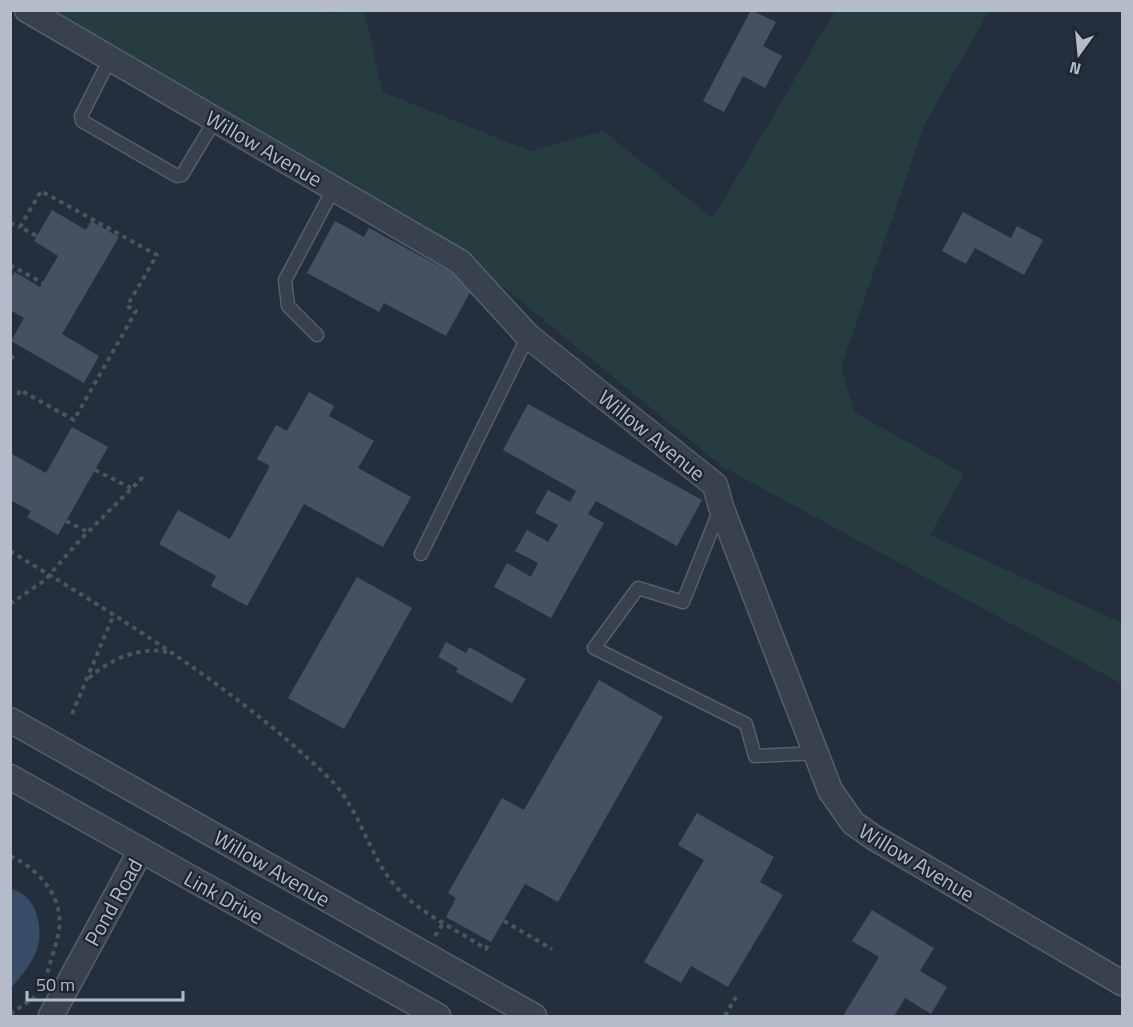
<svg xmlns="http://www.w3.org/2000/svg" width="1133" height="1027" font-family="'Titillium Web',sans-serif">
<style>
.green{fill:#263c3f}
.water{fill:#394c67}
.building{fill:#455162}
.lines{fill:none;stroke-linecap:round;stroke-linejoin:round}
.service-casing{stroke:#565f6c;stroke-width:15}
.minor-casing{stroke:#565f6c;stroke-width:27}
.path{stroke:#44595c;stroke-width:4;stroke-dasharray:4.5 4.5;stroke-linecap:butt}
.service{stroke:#38414e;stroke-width:12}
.minor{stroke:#38414e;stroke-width:24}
.labels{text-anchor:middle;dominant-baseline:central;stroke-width:4.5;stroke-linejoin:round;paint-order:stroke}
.street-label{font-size:21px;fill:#b4bcc9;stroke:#1d2633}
</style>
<rect width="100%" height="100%" fill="#242f3e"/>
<polygon class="green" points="314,10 325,13 364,11 383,92 530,151 603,131 713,218 835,11 989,11 925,123 841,367 854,412 964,474 930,535 1122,623 1122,684 723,467 435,231 55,11"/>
<path class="water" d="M 11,889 C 23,892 32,900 36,913 C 47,944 31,966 11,988 Z"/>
<g class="building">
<polygon points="751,10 776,22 763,46 782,56 765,88 743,76 724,112 703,101"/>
<polygon points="52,210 86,230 91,221 119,237 62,334 99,356 84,383 11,341 24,318 10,310 10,279 15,272 40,287 58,256 34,241"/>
<polygon points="963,212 1011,238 1017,226 1043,240 1024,275 975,248 966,264 942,251"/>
<polygon points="335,221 364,237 369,228 474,285 446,336 384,303 379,312 307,273"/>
<polygon points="309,392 334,406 329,416 374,441 358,468 411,497 383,547 304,504 247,606 211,586 216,576 159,544 178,510 230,539 270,466 257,459 276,425 287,431"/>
<polygon points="528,404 702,500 677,546 596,501 588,514 604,523 551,618 494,587 507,563 531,577 538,563 515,551 527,530 548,542 558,525 535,513 548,490 570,502 576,491 503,450"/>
<polygon points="72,427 108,447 58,535 27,517 31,511 10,500 10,453 46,473"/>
<polygon points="357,577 412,608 344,729 288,698"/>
<polygon points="446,642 466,653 469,647 526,679 512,703 456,672 458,668 438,657"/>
<polygon points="599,680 663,717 558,902 525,884 491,942 446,917 456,898 448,893 502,798 524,810"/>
<polygon points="697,813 774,857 760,882 783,895 728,987 691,966 681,983 644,962 704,860 678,845"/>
<polygon points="872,910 934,948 920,971 947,987 931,1014 905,998 894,1016 843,1016 879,957 852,941"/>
</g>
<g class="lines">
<defs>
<g id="service">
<polyline points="110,59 81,116 82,121 177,176 182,175 215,120"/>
<polyline points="317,335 288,306 285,280 334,188"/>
<polyline points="720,509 683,602 638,588 594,648 746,724 755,756 817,753"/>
<polyline points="421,554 528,336"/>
</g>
<g id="minor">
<polyline points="27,10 460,262 528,336 715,485 721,507 830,790 853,823 873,837 1122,983"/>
<polyline points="10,720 534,1016"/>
<polyline points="10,777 438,1016"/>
<polyline points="51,1016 141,850"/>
</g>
</defs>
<use href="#service" class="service-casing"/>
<use href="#minor" class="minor-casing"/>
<g class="path">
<polyline points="10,223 20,227"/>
<polyline points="10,265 43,283"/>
<polyline points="10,356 14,358"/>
<polyline points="18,395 20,390 74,420 136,311 127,306 157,255 41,191 20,227 37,236"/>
<polyline points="95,470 131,488"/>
<polyline points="66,521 88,532"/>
<path d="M 10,551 C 122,619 235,687 329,778 C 362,810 368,858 399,890 C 420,913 459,931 486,949 L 489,941"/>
<polyline points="10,604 45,580 79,541 145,475"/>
<path d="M 89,678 C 109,660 139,646 167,652"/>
<polyline points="72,714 114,614"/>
<path d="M 10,856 C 38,868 64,897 59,930 C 57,945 50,960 47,975"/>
<polyline points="504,921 552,949"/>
<polyline points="435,936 444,922"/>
<polyline points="10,1014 35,997"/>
<polyline points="725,1016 736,997"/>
</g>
<use href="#service" class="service"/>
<use href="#minor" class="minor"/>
</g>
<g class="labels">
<g class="street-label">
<text transform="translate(264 148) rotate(30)">Willow Avenue</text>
<text transform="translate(652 435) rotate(39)">Willow Avenue</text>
<text transform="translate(917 862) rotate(31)">Willow Avenue</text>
<text transform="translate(272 868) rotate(30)">Willow Avenue</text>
<text transform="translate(224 897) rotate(29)">Link Drive</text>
<text transform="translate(113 902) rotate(-61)">Pond Road</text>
</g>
</g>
<rect width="1133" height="1027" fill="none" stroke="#b4bcc9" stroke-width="24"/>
<g transform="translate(1079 54) rotate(195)" stroke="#1d2633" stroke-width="4.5" paint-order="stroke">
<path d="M0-4.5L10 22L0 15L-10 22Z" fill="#b4bcc9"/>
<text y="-9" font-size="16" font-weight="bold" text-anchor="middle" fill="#b4bcc9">N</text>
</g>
<path d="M27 991v9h156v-9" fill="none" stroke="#b4bcc9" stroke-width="3"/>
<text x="36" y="991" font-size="18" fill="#b4bcc9" stroke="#1d2633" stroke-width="4.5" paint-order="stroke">50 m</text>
</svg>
